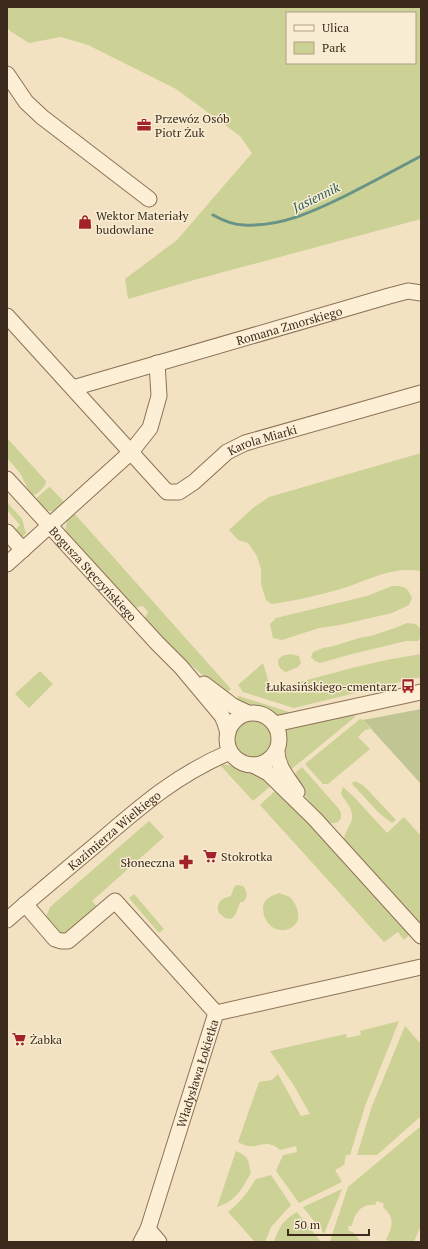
<svg xmlns="http://www.w3.org/2000/svg" width="428" height="1249" font-family="'PT Serif',serif">
<style>
.green{fill:#ccd195;fill-rule:evenodd}
.cemetery{fill:#c1c594}
.lines{fill:none;stroke-linecap:round;stroke-linejoin:round}
.stream{stroke:#6a9387;stroke-width:3}
.minor-casing{stroke:#8d7257;stroke-width:17}
.minor{stroke:#fcefd6;stroke-width:15}
.labels{text-anchor:middle;dominant-baseline:central;stroke-width:3;stroke-linejoin:round;paint-order:stroke}
.poi-label{font-size:12px;fill:#3c2b1d;stroke:#f8ecd2;text-anchor:start}
.street-label{font-size:12px;fill:#3c2b1d;stroke:#f8ecd2}
.water-label{font-size:13px;font-style:italic;fill:#2b5d58;stroke:#f8ecd2}
</style>
<rect width="100%" height="100%" fill="#f2e2c2"/>
<g class="green">
<path d="M 7,7 L 421,7 L 421,219 L 194,280 L 128,299 L 125,279 L 177,240 L 252,153 L 240,136 L 176,89 L 88,45 L 61,37 L 29,43 L 10,31 L 7,27 ZM 287,13 L 415,13 L 415,63 L 287,63 Z"/>
<path d="M 7,438 L 46,481 C 46,487 37,495 32,495 L 30,493 L 20,473 L 7,458 Z"/>
<path d="M 421,453 L 421,571 C 394,567 375,577 350,586 C 325,594 298,600 272,604 L 266,600 L 261,584 L 261,569 L 257,556 L 248,543 L 238,540 L 229,530 L 253,508 L 269,497 Z"/>
<path d="M 50,487 L 66,504 C 52,516 46,512 34,500 L 48,488 Z"/>
<polygon points="7,502 22,519 26,533 21,538 14,531 20,525 7,510"/>
<path d="M 73,512 L 231,689 L 225,694 L 165,643 L 144,620 L 148,612 L 143,606 L 135,608 L 132,607 L 67,535 C 64,526 67,519 73,512 Z"/>
<path d="M 392,586 C 404,586 407,586 412,598 L 409,605 L 392,613 L 340,625 L 319,628 L 282,640 L 273,638 L 270,624 L 276,618 L 367,596 Z"/>
<polygon points="407,623 416,624 421,629 421,637 418,641 406,641 348,655 320,663 315,661 311,657 313,652 323,648 334,646 359,638 371,636 395,628"/>
<path d="M 290,654 L 299,656 L 301,663 L 298,667 L 286,672 C 280,669 278,667 278,660 L 282,656 Z"/>
<polygon points="421,654 421,677 294,708 243,692 238,685 263,663 271,690 286,687 296,683 352,668 386,660"/>
<polygon points="40,671 53,684 29,708 15,694"/>
<polygon points="239,696 292,713 284,717 277,715 263,707 244,706 234,700"/>
<polygon points="356,714 355,717 288,772 283,756 287,744 286,728"/>
<polygon points="360,719 363,720 370,729 365,730 358,737 370,749 328,784 323,784 305,764"/>
<circle cx="253" cy="739" r="19"/>
<path d="M 220,765 C 234,763 261,777 273,784 L 253,801 Z"/>
<path d="M 302,767 L 339,809 C 346,821 334,827 324,821 L 291,777 Z"/>
<polygon points="355,781 363,785 396,820 392,823 380,814 353,785 352,783"/>
<path d="M 343,787 L 355,798 L 387,833 L 404,817 L 421,836 L 421,924 L 420,924 L 345,844 C 341,832 354,825 352,814 C 351,806 345,801 341,794 Z"/>
<polygon points="277,789 313,827 408,932 408,936 404,940 398,932 384,942 260,805"/>
<polygon points="149,821 164,837 92,901 98,908 68,934 61,935 45,920 50,907"/>
<path d="M 237,885 L 243,886 C 246,890 249,896 244,901 C 240,904 241,900 239,905 C 237,911 236,915 231,919 L 225,918 L 219,913 C 215,903 222,898 231,896 L 234,887 Z"/>
<path d="M 279,893 L 290,897 C 318,930 267,945 263,910 C 262,900 270,896 279,893 Z"/>
<polygon points="134,894 164,929 159,933 129,898"/>
<path d="M 399,1021 L 365,1106 L 350,1155 L 346,1155 L 344,1165 L 335,1170 L 342,1182 L 299,1203 L 276,1171 L 283,1155 L 297,1152 L 296,1146 L 280,1150 C 267,1138 259,1148 247,1146 C 244,1145 240,1143 238,1142 L 259,1082 L 272,1080 L 278,1074 L 301,1116 L 310,1114 L 293,1084 L 270,1051 L 346,1034 L 347,1038 L 361,1035 L 360,1031 Z"/>
<polygon points="405,1026 421,1044 421,1116 377,1155 357,1155 372,1106"/>
<path d="M 421,1126 L 421,1225 L 414,1242 L 389,1242 L 386,1239 C 393,1227 395,1217 383,1207 L 384,1204 L 377,1201 L 375,1205 C 362,1203 354,1213 352,1226 L 348,1226 L 349,1231 L 353,1232 L 359,1240 L 363,1242 L 330,1241 L 348,1187 Z"/>
<path d="M 236,1151 C 249,1157 248,1159 251,1173 C 241,1190 236,1201 217,1207 Z"/>
<path d="M 271,1175 L 291,1205 L 271,1227 L 265,1242 L 255,1242 L 228,1212 C 241,1202 247,1193 256,1179 Z"/>
<polygon points="342,1189 324,1234 303,1207"/>
<path d="M 297,1212 L 321,1242 L 274,1242 C 279,1227 283,1220 297,1212 Z"/>
</g>
<polygon class="cemetery" points="421,709 421,784 363,720"/>
<g class="lines">
<path class="stream" d="M 213,215 C 222,220 233,225 244,225 C 280,227 312,212 343,197 C 369,184 395,170 421,156"/>
<defs>
<g id="minor">
<polyline points="7,74 26,102 42,117 149,199"/>
<path id="s1" d="M 7,316 L 167,492 L 179,492 L 194,482 L 227,452 L 245,443 L 421,393"/>
<path id="s2" d="M 73,388 L 389,296 L 408,291 L 421,293"/>
<path id="s3" d="M 7,479 L 157,643 L 181,667 L 222,716 L 225,723 L 228,733"/>
<polyline points="7,532 23,550"/>
<polyline points="7,564 131,452 150,428 159,396 157,363"/>
<polyline points="204,684 233,706 248,713"/>
<circle cx="253" cy="739" r="26"/>
<polyline points="275,724 421,692"/>
<path d="M 277,751 C 277,767 289,779 297,792"/>
<polyline points="253,765 268,773 315,819 421,936"/>
<polyline points="25,904 55,939 61,941 68,941 115,901 216,1013"/>
<path id="s4" d="M 7,920 C 37,894 67,869 98,843 C 141,806 176,775 230,752"/>
<polyline points="148,1229 159,1242"/>
<path id="s5" d="M 141,1242 L 148,1229 L 216,1013 L 421,967"/>
</g>
</defs>
<use href="#minor" class="minor-casing"/>
<use href="#minor" class="minor"/>
</g>
<defs>
<symbol id="office-bare" viewBox="-9 -9 18 18"><path d="M-6-3h4V-5.5h4V-3h4V5H-6ZM-1-4.5V-3h2v-1.5ZM-6 0V1H6V0Z" fill="#a12228" stroke="#f8ecd2" stroke-width="2.5" paint-order="stroke"/></symbol>
<symbol id="shop-bare" viewBox="-9 -9 18 18"><path d="M-5-2.5h2.3a2.7 3.5 0 0 1 5.4 0H5L5.5 6h-11ZM-1.5-2.5h3a1.5 2.3 0 0 0-3 0Z" fill="#a12228" stroke="#f8ecd2" stroke-width="2.5" paint-order="stroke"/></symbol>
<symbol id="bus-bare" viewBox="-9 -9 18 18"><path d="M-5-6H5V4H4V6H2V4H-2V6H-4V4H-5ZM-3.5-4V0h7V-4ZM-3.5 1.2v1.5H-2V1.2ZM2 1.2v1.5H3.5V1.2Z" fill="#a12228" stroke="#f8ecd2" stroke-width="2.5" paint-order="stroke"/></symbol>
<symbol id="supermarket-bare" viewBox="-9 -9 18 18"><path d="M-6-5.5h2.5l.6 2H6L4.5 2H-2.5L-4.4-4H-6ZM-1.5 3.2a1.3 1.3 0 1 0 .1 0ZM3 3.2a1.3 1.3 0 1 0 .1 0Z" fill="#a12228" stroke="#f8ecd2" stroke-width="2.5" paint-order="stroke"/></symbol>
<symbol id="pharmacy-bare" viewBox="-9 -9 18 18"><path d="M-2-6h4v4h4v4h-4v4h-4v-4h-4v-4h4Z" fill="#a12228" stroke="#f8ecd2" stroke-width="2.5" paint-order="stroke"/></symbol>
</defs>
<g fill-rule="evenodd">
<use href="#office-bare" x="134" y="115" width="20" height="20"/>
<use href="#shop-bare" x="75" y="212" width="20" height="20"/>
<use href="#bus-bare" x="398" y="676" width="20" height="20"/>
<use href="#supermarket-bare" x="200" y="846" width="20" height="20"/>
<use href="#pharmacy-bare" x="176" y="852" width="20" height="20"/>
<use href="#supermarket-bare" x="9" y="1029" width="20" height="20"/>
</g>
<g class="labels">
<g class="poi-label">
<text x="155" y="118">Przewóz Osób<tspan x="155" dy="14">Piotr Żuk</tspan></text>
<text x="96" y="215">Wektor Materiały<tspan x="96" dy="14">budowlane</tspan></text>
<text x="397" y="686" text-anchor="end">Łukasińskiego-cmentarz</text>
<text x="221" y="856">Stokrotka</text>
<text x="175" y="862" text-anchor="end">Słoneczna</text>
<text x="30" y="1039">Żabka</text>
</g>
<g class="street-label">
<text stroke="none"><textPath href="#s2" startOffset="225">Romana Zmorskiego</textPath></text>
<text stroke="none"><textPath href="#s1" startOffset="350">Karola Miarki</textPath></text>
<text stroke="none"><textPath href="#s3" startOffset="128">Bogusza Stęczyńskiego</textPath></text>
<text stroke="none"><textPath href="#s4" startOffset="140">Kazimierza Wielkiego</textPath></text>
<text stroke="none"><textPath href="#s5" startOffset="178">Władysława Łokietka</textPath></text>
</g>
<g class="water-label">
<text transform="translate(316 197) rotate(-26)">Jasiennik</text>
</g>
</g>
<rect width="428" height="1249" fill="none" stroke="#3c2b1d" stroke-width="16"/>
<rect x="286" y="12" width="130" height="52" fill="#f8ecd2" stroke="#ad9f8a"/>
<rect x="294" y="25" width="20" height="6" fill="#fcefd6" stroke="#ad9f8a"/>
<text x="322" y="32" font-size="12" fill="#3c2b1d">Ulica</text>
<rect x="294" y="42" width="20" height="12" fill="#ccd195" stroke="#ad9f8a"/>
<text x="322" y="52" font-size="12" fill="#3c2b1d">Park</text>
<path d="M288 1229v6h81v-6" fill="none" stroke="#3c2b1d" stroke-width="2"/>
<text x="294" y="1229" font-size="12" fill="#3c2b1d" stroke="#f8ecd2" stroke-width="3" paint-order="stroke">50 m</text>
</svg>
